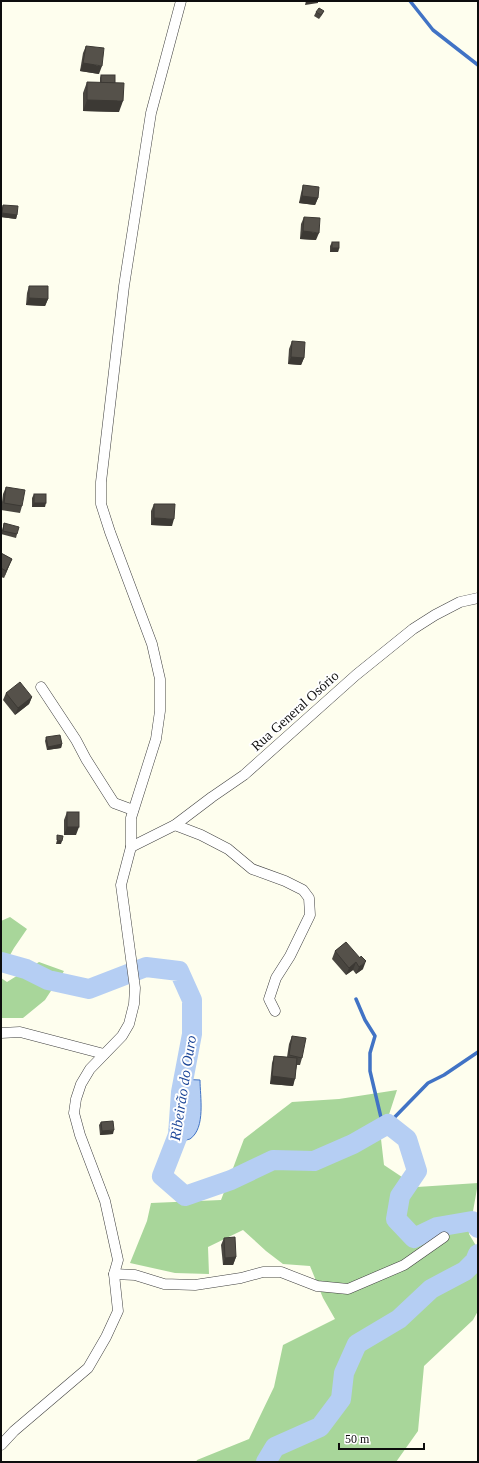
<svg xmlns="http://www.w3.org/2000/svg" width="479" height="1463" font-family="Georgia,serif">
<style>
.forest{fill:#a8d69a}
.water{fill:#b5cef3;stroke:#4173c5}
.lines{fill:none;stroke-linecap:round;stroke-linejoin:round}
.stream{stroke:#4173c5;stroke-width:3.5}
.river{stroke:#b5cef3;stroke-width:20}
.street-casing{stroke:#404040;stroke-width:11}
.street{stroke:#fff;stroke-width:10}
.wall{fill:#494640}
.shaded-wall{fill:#3c3934}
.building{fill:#55514a;stroke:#3c3934}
.labels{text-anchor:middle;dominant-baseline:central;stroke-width:4;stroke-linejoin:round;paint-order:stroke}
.street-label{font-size:14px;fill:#0d0d0d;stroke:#fff}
.water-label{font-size:15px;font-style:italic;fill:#1d4798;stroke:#fff}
</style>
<rect width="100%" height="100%" fill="#fefeee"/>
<g class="forest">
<polygon points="10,917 27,929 14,948 1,971 1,921"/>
<polygon points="39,962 64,971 45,1000 23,1018 1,1018 1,978 7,982"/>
<polygon points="397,1090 381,1139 384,1165 417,1187 478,1183 469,1234 478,1249 478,1311 473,1320 424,1366 418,1431 396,1462 196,1462 197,1460 249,1439 274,1387 283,1345 335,1319 323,1298 310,1266 283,1264 266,1251 243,1230 208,1247 209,1274 175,1273 130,1263 147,1221 151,1203 221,1200 244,1139 292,1102 339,1099"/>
</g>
<path class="water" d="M 176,1079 L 200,1080 C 200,1096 206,1128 190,1139 C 187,1140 181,1141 177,1141 L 169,1129 L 176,1120 L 173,1089 Z"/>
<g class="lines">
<g class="stream">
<polyline points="410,1 433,30 478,65"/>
<polyline points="356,999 365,1020 375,1036 370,1053 370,1071 383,1126"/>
<polyline points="388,1124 428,1083 444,1075 478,1052"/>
</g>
<g class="river">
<polyline points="1,962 26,969 48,980 89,989 146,967 179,971 192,1000 192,1034 181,1092 178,1135 162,1176 185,1196 231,1180 273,1160 314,1161 353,1144 388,1124 407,1139 417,1171 400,1196 396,1219 414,1238 437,1227 472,1221 478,1228"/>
<polyline points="266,1462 275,1447 320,1427 341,1399 344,1373 357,1344 399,1319 431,1289 465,1271 475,1261 478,1254"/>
</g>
<defs>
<g id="street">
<polyline points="41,687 76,740 86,759 114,803 133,810"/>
<polyline points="175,825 201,835 228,849 252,869 285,881 303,890 309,898 310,915 290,956 276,978 269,999 275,1011"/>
<polyline points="131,847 175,825 212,797 244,775 356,675 413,629 435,615 460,602 478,598"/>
<polyline points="1,1033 20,1032 104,1054"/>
<polyline points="114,1274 135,1275 164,1284 195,1285 241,1278 263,1272 281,1272 317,1286 348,1289 404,1265 444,1237"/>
<polyline points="1,1445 14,1431 88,1368 106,1337 118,1311 114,1274 118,1260 105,1201 80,1135 74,1113 76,1099 81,1084 90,1069 122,1036 129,1024 134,1004 135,988 121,885 131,847 131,818 156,739 160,711 160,679 152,644 110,532 101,504 101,482 124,286 151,113 181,1"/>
</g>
</defs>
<use href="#street" class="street-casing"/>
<use href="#street" class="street"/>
</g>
<g class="wall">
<polygon points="324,11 322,15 319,19 314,16 316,12"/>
<polygon points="86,46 99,74 80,71 83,53"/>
<polygon points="101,75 115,83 119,112 83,111 83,93 87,82 100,83 100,78"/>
<polygon points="303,185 318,198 315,205 299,203 301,193"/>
<polygon points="3,205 17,215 16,219 1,217 2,208"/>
<polygon points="304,217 316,240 300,239 301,224"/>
<polygon points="332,242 339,248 338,252 330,252 330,246"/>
<polygon points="29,286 48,299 45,306 26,305 27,293"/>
<polygon points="292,341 304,358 301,365 288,364 289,349"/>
<polygon points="6,487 22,506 20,513 1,510 3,494"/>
<polygon points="34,494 45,507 32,507 32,498"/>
<polygon points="154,504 172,526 151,525 151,511"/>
<polygon points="4,523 17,534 16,538 1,534"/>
<polygon points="1,553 12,559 4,578 1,577"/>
<polygon points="6,693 32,697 29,704 15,715 3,700"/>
<polygon points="46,737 62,744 61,748 47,750 45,741"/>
<polygon points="67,812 76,835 64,835 64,820"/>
<polygon points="346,942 363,969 356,974 353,970 346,975 332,959 335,951"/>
<polygon points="292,1036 302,1058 300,1065 297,1065 293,1086 270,1084 272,1063 274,1056 287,1057 289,1044"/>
<polygon points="101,1122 113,1134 100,1135 99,1125"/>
<polygon points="224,1238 236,1257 233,1265 223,1265 221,1245"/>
</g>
<g class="shaded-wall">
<polygon points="306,1 318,1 318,3 305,5"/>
<polygon points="83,63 102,66 99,74 80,71"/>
<polygon points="87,100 123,101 119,112 83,111"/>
<polygon points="302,196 318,198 315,205 299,203"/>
<polygon points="2,213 17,215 16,219 1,217"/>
<polygon points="303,231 319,233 316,240 300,239"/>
<polygon points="332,248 339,248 338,252 330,252"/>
<polygon points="29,298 48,299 45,306 26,305"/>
<polygon points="291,357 304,358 301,365 288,364"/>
<polygon points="34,503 46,503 45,507 32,507"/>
<polygon points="154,518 174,519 172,526 151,525"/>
<polygon points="12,559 9,566 4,578 6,571"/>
<polygon points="32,697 29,704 15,715 18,708"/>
<polygon points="62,744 61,748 47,750 48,747"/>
<polygon points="67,827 79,827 76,835 64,835"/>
<polygon points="57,840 62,841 61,844 56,844"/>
<polygon points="366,961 363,969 356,974 359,967"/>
<polygon points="356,962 353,970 346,975 349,968"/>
<polygon points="272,1076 295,1079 293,1086 270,1084"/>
<polygon points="114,1130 113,1134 100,1135 102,1131"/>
<polygon points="236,1257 233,1265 223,1265 225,1258"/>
</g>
<g class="building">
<polygon points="319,8 324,11 321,15 316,12"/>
<polygon points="86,46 104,48 102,66 83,63"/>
<rect x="101" y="75" width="14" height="8"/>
<polygon points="87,82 124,83 123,101 87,100"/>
<polygon points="303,185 319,187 318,198 302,196"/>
<polygon points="3,205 18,206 17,215 2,213"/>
<polygon points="304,217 320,218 319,233 303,231"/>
<rect x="332" y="242" width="7" height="6"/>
<polygon points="29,286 48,286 48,299 29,298"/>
<polygon points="292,341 305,342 304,358 291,357"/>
<polygon points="6,487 25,490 22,506 4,503"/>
<rect x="34" y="494" width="12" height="9"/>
<polygon points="154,504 175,504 174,519 154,518"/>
<polygon points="4,523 19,527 17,534 3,531"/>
<polygon points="1,553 12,559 6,571 1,568"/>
<polygon points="20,682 32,697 18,708 6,693"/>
<polygon points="60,735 62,744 48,747 46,737"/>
<rect x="67" y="812" width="12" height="15"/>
<polygon points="57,835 63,836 62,841 57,840"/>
<polygon points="346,942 360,958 361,956 366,961 359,967 356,962 349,968 335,951"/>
<polygon points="292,1036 306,1038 302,1058 289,1055"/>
<polygon points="274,1056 297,1058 295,1079 272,1076"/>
<polygon points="113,1121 114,1130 102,1131 101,1122"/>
<polygon points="235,1237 236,1257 225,1258 224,1238"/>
</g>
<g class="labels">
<g class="street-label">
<text transform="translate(295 711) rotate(-42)">Rua General Osório</text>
</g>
<g class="water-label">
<text transform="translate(183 1088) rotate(-81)">Ribeirão do Ouro</text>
</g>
</g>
<rect width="479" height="1463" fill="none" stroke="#0d0d0d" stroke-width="4"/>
<path d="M339 1443v6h85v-6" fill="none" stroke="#0d0d0d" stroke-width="2"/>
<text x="345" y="1443" font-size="12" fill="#0d0d0d" stroke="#ffffff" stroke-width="3" paint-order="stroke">50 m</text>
</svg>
